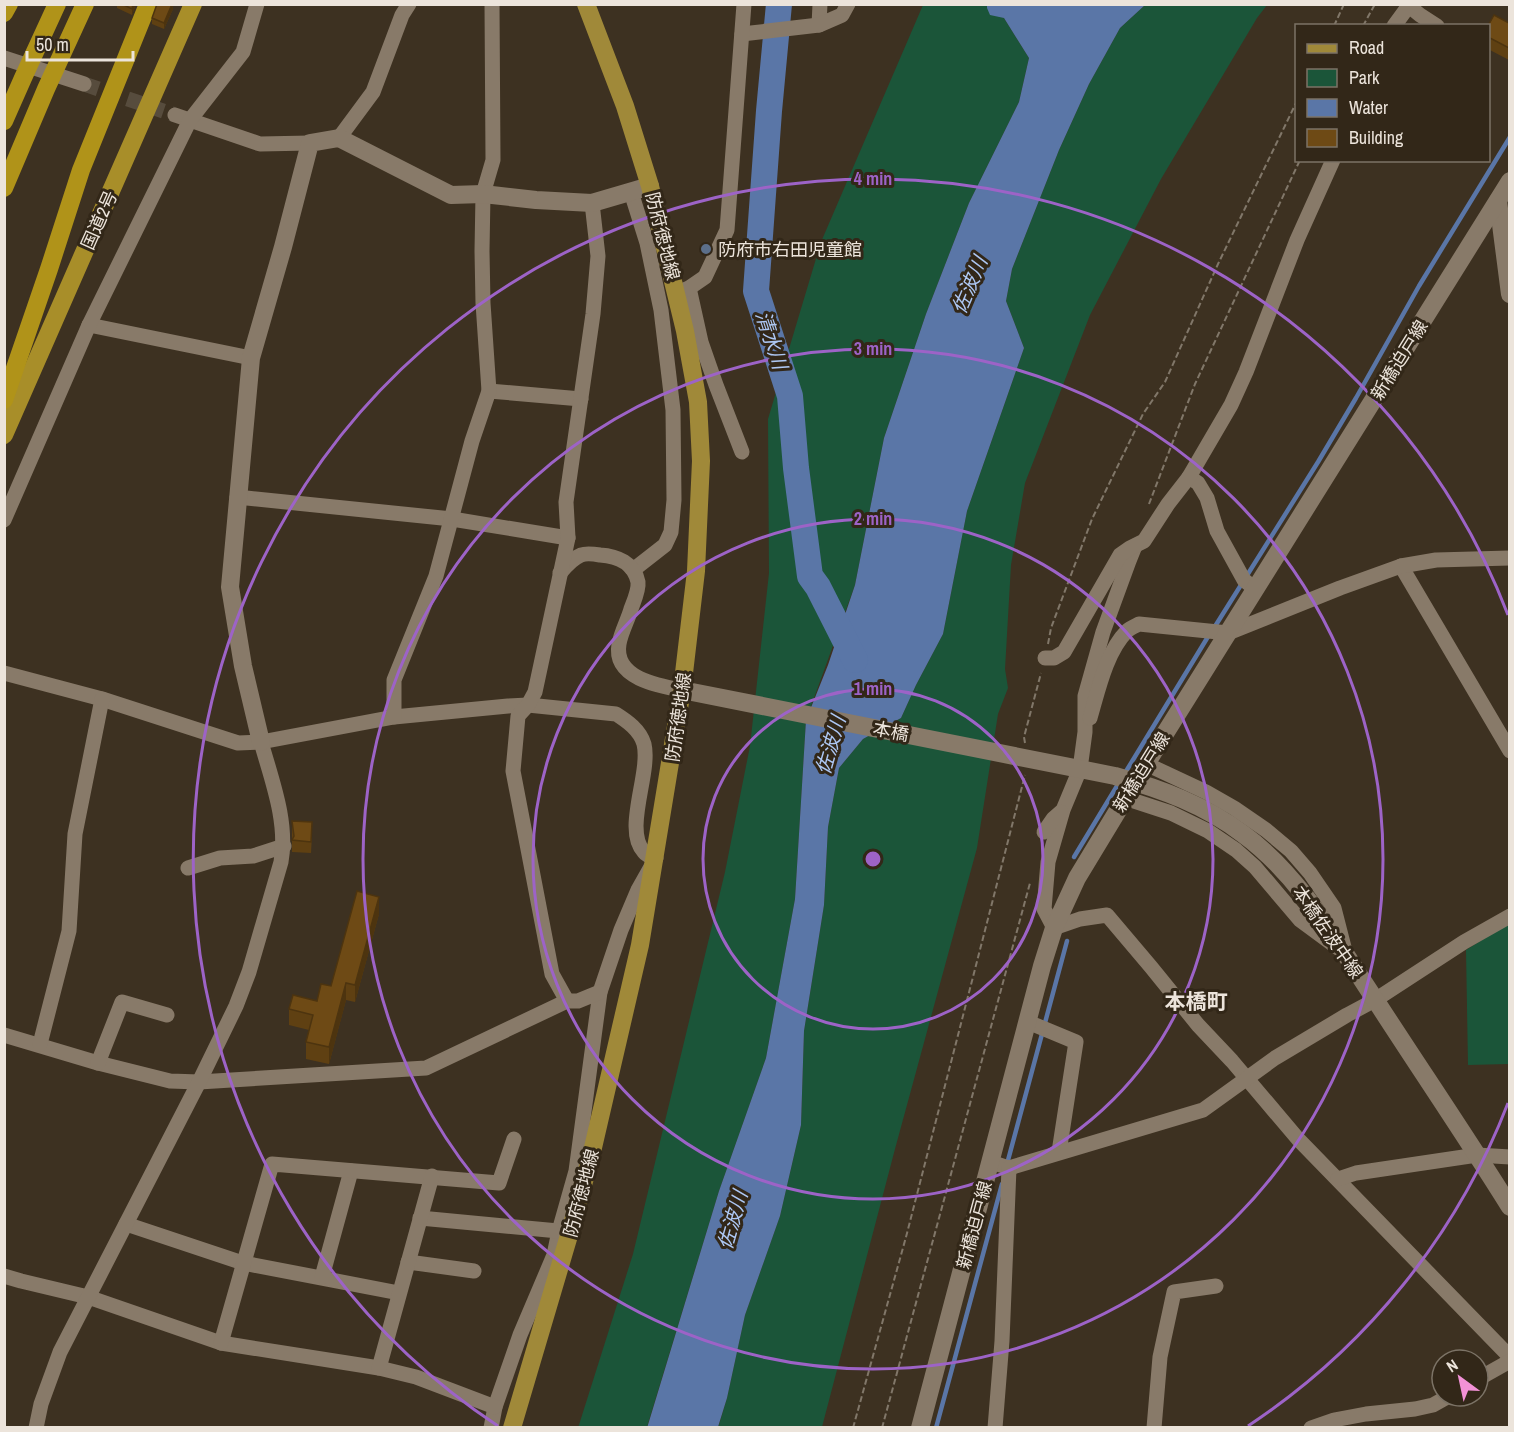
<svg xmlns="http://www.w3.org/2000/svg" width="1514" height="1432" font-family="'Archivo Narrow','Noto Sans JP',sans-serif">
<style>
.green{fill:#1b5539}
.water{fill:#5a76a7}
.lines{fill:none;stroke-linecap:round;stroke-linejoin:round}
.stream{stroke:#5a76a7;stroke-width:4.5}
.river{stroke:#5a76a7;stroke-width:26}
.minor-tunnel{stroke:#574c3d;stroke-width:15;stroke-dasharray:15 8;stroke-linecap:butt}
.path{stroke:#817769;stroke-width:2;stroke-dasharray:6 3;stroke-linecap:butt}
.minor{stroke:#887a69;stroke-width:15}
.tertiary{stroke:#887a69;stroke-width:18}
.primary{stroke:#a08939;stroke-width:18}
.trunk{stroke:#a88e29;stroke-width:18}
.motorway{stroke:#b09319;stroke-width:18}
.wall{fill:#5f4012}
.shaded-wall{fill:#4d340f}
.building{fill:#6e4a15;stroke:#4d340f;stroke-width:1.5}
.ring{fill:none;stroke:#9d63c7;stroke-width:3}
.service-dot{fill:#5c6f8a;stroke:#322718;stroke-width:2}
.labels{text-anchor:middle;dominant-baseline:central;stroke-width:6;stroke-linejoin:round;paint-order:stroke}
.street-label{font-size:18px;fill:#ece4db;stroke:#322718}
.poi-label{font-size:18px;fill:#ece4db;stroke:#322718;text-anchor:start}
.water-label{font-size:20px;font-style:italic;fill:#adc7f3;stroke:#322718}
.quarter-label{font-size:21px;font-weight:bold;fill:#ece4db;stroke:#322718}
.centre{fill:#9d63c7;stroke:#322718;stroke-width:3}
.ring-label{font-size:18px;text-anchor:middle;font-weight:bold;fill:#9d63c7;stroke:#322718;stroke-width:6;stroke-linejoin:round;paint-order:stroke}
</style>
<rect width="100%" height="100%" fill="#3d3121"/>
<g class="green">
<polygon points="923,5 987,5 987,8 1004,18 1029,58 1019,102 969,203 926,314 884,438 855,585 806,720 795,899 766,1058 719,1191 647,1427 578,1428 633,1254 725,872 750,746 769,573 768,419 821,242"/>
<polygon points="1145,5 1267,5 1257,18 1161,179 1090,315 1025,483 1011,565 1005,669 1008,688 998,714 977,848 895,1149 822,1427 718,1428 727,1398 745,1315 780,1216 801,1125 804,1031 824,905 828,827 839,768 863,739 901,718 916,685 943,634 967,511 1024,348 1006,301 1012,269 1059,150 1089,84 1120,28"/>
<polygon points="1509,923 1509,1064 1468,1065 1466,950"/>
</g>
<polygon class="water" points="987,5 1145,5 1120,28 1089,84 1059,150 1012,269 1006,301 1024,348 967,511 943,634 916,685 901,718 863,739 839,768 828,827 824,905 804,1031 801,1125 780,1216 745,1315 727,1398 718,1427 647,1428 719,1191 766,1058 795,899 806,720 828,665 855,585 884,438 926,314 969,203 1019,102 1029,58 1004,18 990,15 987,8"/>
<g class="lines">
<g class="stream">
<polyline points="1214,628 1318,462 1356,398 1419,286 1510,137"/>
<polyline points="1125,773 1209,635"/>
<polyline points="1074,857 1120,781"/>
<polyline points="1007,1164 1067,941"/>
<polyline points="936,1428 1002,1184"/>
</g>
<polyline class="river" points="779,4 769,111 756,291 790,396 796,468 810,576 818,587 855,660"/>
<polyline class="minor-tunnel" points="84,84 175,115"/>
<g class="path">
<polyline points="1334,26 1344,4"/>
<polyline points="1363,26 1375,4"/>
<polyline points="1149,504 1195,384 1300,160"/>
<polyline points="1048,644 1051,628 1092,519 1143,414 1165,382 1218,264 1296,103"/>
<polyline points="1025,743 1024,737 1041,673"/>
<polyline points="853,1428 906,1237 1025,775"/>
<polyline points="882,1428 1030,883"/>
</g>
<g class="minor">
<polyline points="1409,6 1420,15 1437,26"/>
<polyline points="819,25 820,4"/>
<polyline points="1394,26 1410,4"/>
<polyline points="742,34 819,25 842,15 848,4"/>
<polyline points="4,58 84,84"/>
<polyline points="175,115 260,144 310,143"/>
<polyline points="339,138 373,92 402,15 409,4"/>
<polyline points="631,192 647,243 661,310 673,410 674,500 671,532 665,545 633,570"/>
<polyline points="689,288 701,342 716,385 742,452"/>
<polyline points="677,293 689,288 705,277 727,230 744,4"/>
<polyline points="89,325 251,358"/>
<polyline points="489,391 581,399"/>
<polyline points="1189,477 1198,483 1207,498 1217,531 1244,580 1255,589"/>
<polyline points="237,497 452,519 568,538"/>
<polyline points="4,520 89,325 190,120 243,52 257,4"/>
<polyline points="1135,546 1129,561 1103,632 1085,696 1085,732 1080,769 1063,810 1048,862 1044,909 1054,928 1080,919 1107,915 1151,967 1198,1025 1232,1061 1298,1139 1510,1357"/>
<polyline points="1401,566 1510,751"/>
<path d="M 560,573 C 566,566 573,558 581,555 C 586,553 594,554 600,555 C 617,556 634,563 638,582 C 639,590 634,601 631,609 C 628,620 621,632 619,644 C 613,678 658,686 682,690"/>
<polyline points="1045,658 1054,658 1064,652 1120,555 1130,548 1144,541 1168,504 1189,477 1231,405 1246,372 1297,240 1333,160"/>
<path d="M 4,673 L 102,699 L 238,743 L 261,742 L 394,717 L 508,706 L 528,705 L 616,714 C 627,721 640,730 644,744 C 651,773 623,830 644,852 C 646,855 652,857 656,858 L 638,890 L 621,930 L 600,992 L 576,1171 L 559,1231 L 554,1255 L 520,1335 L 495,1407 L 491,1428"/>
<polyline points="394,717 394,680 436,576 472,441 489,391 483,303 482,251 483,194 493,160 492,4"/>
<path d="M 1090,718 C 1098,691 1106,652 1127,631 C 1130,628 1135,626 1139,624 L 1228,633 L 1340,588 L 1401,566 L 1436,560 L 1510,558"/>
<polyline points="1146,764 1206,792 1234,808 1266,830 1291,851 1310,873 1334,908 1344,947"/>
<polyline points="1125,798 1171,813 1208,831 1236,850 1255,867 1300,920 1338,948"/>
<polyline points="1044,832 1053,819 1061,812"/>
<polyline points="188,868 220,858 253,856 284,846"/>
<polyline points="567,1001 552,974 513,771 518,716 528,705 535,692 568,538 566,502 593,314 598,256 592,203"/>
<polyline points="1028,1022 1076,1042 1059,1152"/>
<polyline points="4,1035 98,1063 170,1081 199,1082 426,1068 567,1001 578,1001 600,992"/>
<polyline points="40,1044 69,931 75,834 102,699"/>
<polyline points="98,1063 122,1002 167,1015"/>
<polyline points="991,1162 1009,1168 1203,1110 1275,1058 1347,1015 1375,1000 1464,942 1510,916"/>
<polyline points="1338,1179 1356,1173 1477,1155 1510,1157"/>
<polyline points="420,1218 569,1232"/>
<polyline points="126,1224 243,1263 399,1293"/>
<polyline points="408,1262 474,1271"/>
<polyline points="4,1276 21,1281 88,1297 221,1343 379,1368 416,1377 495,1407"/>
<polyline points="322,1277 351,1171"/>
<polyline points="221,1343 272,1164 499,1183 514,1139"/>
<polyline points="379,1368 432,1176"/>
<polyline points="1478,1379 1510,1361"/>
<path d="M 36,1428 L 41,1404 L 60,1352 L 199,1082 L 236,1006 L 249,972 L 281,862 C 288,822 272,781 261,742"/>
<polyline points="995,1428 1002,1341 1009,1168"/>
<polyline points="1154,1428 1160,1357 1174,1292 1216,1286"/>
<polyline points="1311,1428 1334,1420 1366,1414 1415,1409 1433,1405 1449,1396"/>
</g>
<g class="tertiary">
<polyline points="1498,201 1510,294"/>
<path d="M 682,690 L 1115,776 C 1161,789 1205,805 1243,834 C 1302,877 1338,945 1378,1004 C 1422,1072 1467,1138 1510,1207"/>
<polyline points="261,742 243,666 230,587 251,358 283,247 310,143 339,138 451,195 483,194 536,200 592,203 650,186"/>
<polyline points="920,1428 1042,966 1054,928 1077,878 1146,764 1510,181"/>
</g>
<polyline class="primary" points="512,1428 570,1232 592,1152 640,945 682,690 696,571 701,461 698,402 685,331 650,186 625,106 586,4"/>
<polyline class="trunk" points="4,435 193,4"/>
<g class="motorway">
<polyline points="4,13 9,4"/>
<polyline points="4,121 23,78 57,4"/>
<polyline points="4,188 46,89 85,4"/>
<polyline points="4,400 49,269 81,170 148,4"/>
</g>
</g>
<g class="wall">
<polygon points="117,4 136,4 132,15 117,8"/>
<polygon points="173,9 164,29 152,24 152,18"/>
<polygon points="1509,23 1509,60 1488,49 1488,26"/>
<polygon points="292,821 312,834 311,853 292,852"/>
<polygon points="379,914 355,1002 346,1000 329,1064 306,1059 306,1042 309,1030 289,1025 289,1009 317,1001 331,986"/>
</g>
<g class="shaded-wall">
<polygon points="133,4 136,4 132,15 132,9"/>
<polygon points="173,4 173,9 164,29 164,23"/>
<polygon points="379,897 379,914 355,1002 355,985"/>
<polygon points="346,983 346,1000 329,1064 329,1047"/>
</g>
<g class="building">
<polygon points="122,4 133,4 132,9"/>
<polygon points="157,4 172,4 164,23 152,18"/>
<polygon points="1494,15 1509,23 1509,48 1488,37 1488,26"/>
<polygon points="292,821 312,822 311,842 292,840 294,836"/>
<polygon points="357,891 379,897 355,985 346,983 329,1047 306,1042 313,1015 289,1009 293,995 317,1001 321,984 331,986"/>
</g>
<g class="ring">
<circle cx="873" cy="859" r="170"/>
<circle cx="873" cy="859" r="340"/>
<circle cx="873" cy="859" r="510"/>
<path d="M1508 1103A680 680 0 0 1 1248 1426M498 1426A680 680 0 1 1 1508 615"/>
</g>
<circle class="service-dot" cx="706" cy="249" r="6"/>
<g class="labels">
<g class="street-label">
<text transform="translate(99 220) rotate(-66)">国道2号</text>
<text transform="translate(663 236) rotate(76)">防府徳地線</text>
<text transform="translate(1399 360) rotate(-58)">新橋迫戸線</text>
<text transform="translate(678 717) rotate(-82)">防府徳地線</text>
<text transform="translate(891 731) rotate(11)">本橋</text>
<text transform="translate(1141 772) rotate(-58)">新橋迫戸線</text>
<text transform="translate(1328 932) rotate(55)">本橋佐波中線</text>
<text transform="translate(581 1193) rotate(-75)">防府徳地線</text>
<text transform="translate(974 1225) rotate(-75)">新橋迫戸線</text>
</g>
<g class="poi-label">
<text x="718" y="249">防府市右田児童館</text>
</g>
<g class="water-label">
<text transform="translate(969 285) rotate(-67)">佐波川</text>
<text transform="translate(772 340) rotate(72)">清水川</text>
<text transform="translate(830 745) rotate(-74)">佐波川</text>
<text transform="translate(732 1220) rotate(-74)">佐波川</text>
</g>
<g class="quarter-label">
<text x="1196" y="1001">本橋町</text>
</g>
</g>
<circle cx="873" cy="859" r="9" class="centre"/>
<g class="ring-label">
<text x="873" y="185">4 min</text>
<text x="873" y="355">3 min</text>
<text x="873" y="525">2 min</text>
<text x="873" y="695">1 min</text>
</g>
<rect width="1514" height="1432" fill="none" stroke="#ece4db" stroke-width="12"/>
<rect x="1295" y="24" width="195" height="138" fill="#322718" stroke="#7c7366" stroke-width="1.5"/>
<rect x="1307" y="44" width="30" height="9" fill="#a08939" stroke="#7c7366" stroke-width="1.5"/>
<text x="1349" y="54" font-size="18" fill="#ece4db">Road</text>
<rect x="1307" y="69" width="30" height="18" fill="#1b5539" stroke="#7c7366" stroke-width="1.5"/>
<text x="1349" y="84" font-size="18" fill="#ece4db">Park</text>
<rect x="1307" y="99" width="30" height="18" fill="#5a76a7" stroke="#7c7366" stroke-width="1.5"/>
<text x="1349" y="114" font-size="18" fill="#ece4db">Water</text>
<rect x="1307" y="129" width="30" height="18" fill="#6e4a15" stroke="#7c7366" stroke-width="1.5"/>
<text x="1349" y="144" font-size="18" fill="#ece4db">Building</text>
<g transform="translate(1460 1378) rotate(327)"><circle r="28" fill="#322718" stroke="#7c7366" stroke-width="1.5"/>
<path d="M0-4.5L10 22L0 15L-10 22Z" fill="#f291d6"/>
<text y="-9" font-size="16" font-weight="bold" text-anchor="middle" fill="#ece4db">N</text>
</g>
<path d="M27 51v9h106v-9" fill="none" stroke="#ece4db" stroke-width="3"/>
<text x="36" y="51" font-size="18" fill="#ece4db" stroke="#322718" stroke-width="4.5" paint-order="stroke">50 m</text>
</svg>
